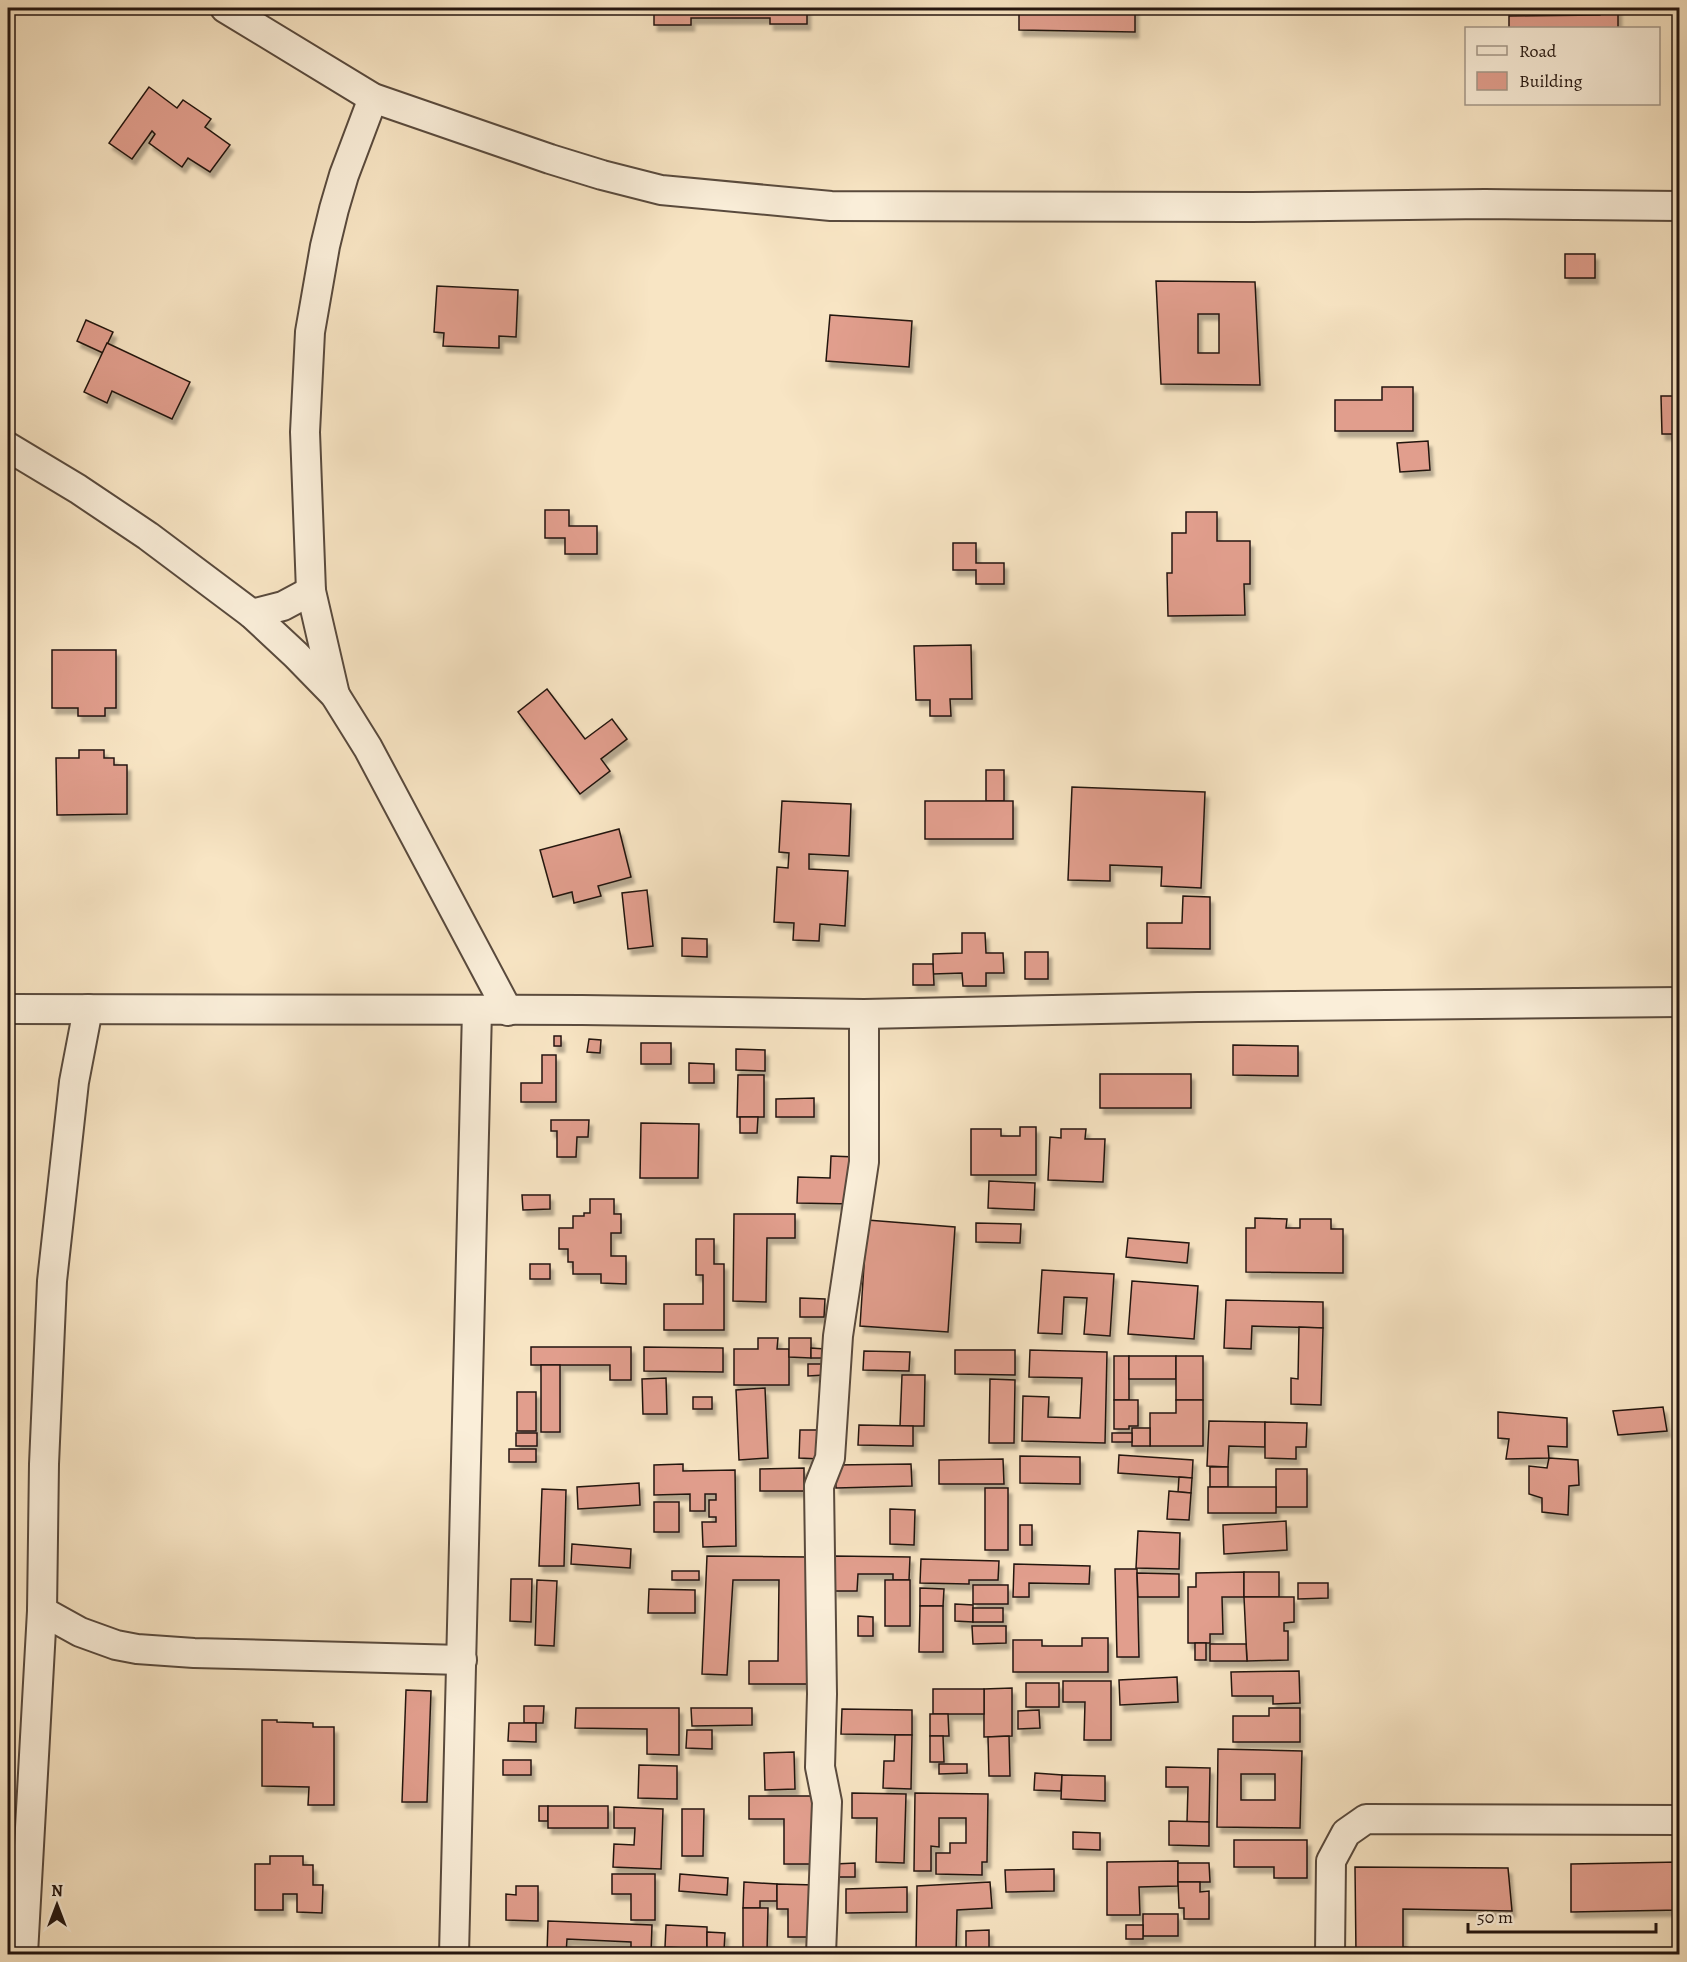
<svg xmlns="http://www.w3.org/2000/svg" width="1687" height="1962" font-family="Alegreya,serif">
<style>
.building{fill:#e19e8d;stroke:#241610;stroke-width:1.5;fill-rule:evenodd;filter:url(#shadow)}
.lines{fill:none;stroke-linecap:round;stroke-linejoin:round}
.street-casing{stroke:#594a3d;stroke-width:32}
.street{stroke:#faeed9;stroke-width:28}
</style>
<defs>
<filter id="shadow"><feDropShadow dx="3.5" dy="6" stdDeviation="1.5" flood-color="#0004"/></filter>
</defs>
<rect width="100%" height="100%" fill="#f8e5c4"/>
<filter id="stains"><feTurbulence type="fractalNoise" baseFrequency=".00333" numOctaves="4"/><feColorMatrix values="0 0 0 0 .2 0 0 0 0 .09 0 0 0 0 .02 0 0 0 .5 -.17"/></filter>
<radialGradient id="worn" r=".72"><stop offset=".6" stop-color="#630" stop-opacity="0"/><stop offset="1" stop-color="#630" stop-opacity=".3"/></radialGradient>
<g class="building">
<polygon points="654,8 807,8 807,24 770,24 770,18 691,18 691,25 654,25"/>
<polygon points="1019,8 1135,8 1135,32 1019,30"/>
<polygon points="1600,8 1618,8 1618,28 1509,28 1509,16 1600,15"/>
<polygon points="149,87 177,108 183,100 211,119 205,127 230,145 210,172 188,158 182,167 149,143 155,134 152,131 132,159 109,143"/>
<rect x="1565" y="254" width="30" height="24"/>
<path d="M 1156,281 L 1255,282 L 1260,385 L 1161,384 ZM 1198,314 L 1219,314 L 1219,353 L 1198,353 Z"/>
<polygon points="437,286 518,290 516,337 499,336 499,348 443,346 444,333 434,332"/>
<polygon points="830,315 912,321 909,367 826,361"/>
<polygon points="86,320 113,332 103,353 77,341"/>
<polygon points="107,343 190,382 172,419 112,391 107,403 84,392"/>
<polygon points="1382,387 1413,387 1413,431 1335,431 1335,400 1382,400"/>
<polygon points="1661,396 1680,396 1680,434 1662,434"/>
<polygon points="1428,441 1430,470 1400,472 1397,443"/>
<polygon points="545,510 569,510 569,526 597,526 597,554 565,554 565,538 545,538"/>
<polygon points="1186,512 1217,512 1217,541 1250,541 1250,584 1244,584 1245,615 1168,616 1167,573 1172,573 1172,533 1186,533"/>
<polygon points="953,543 976,543 976,563 1004,563 1004,584 976,584 976,570 953,570"/>
<polygon points="971,645 972,699 950,699 951,716 930,716 930,700 916,700 914,646"/>
<polygon points="52,650 116,650 116,708 105,708 105,716 78,716 78,708 52,708"/>
<polygon points="547,689 585,739 612,719 627,739 601,759 610,771 580,794 518,712"/>
<polygon points="79,750 104,750 104,758 114,758 114,765 127,765 127,814 57,815 56,758 79,758"/>
<rect x="986" y="770" width="18" height="31"/>
<polygon points="1072,787 1205,792 1201,888 1161,886 1162,867 1110,865 1110,881 1068,880"/>
<polygon points="782,801 851,804 849,856 809,854 809,869 848,871 845,926 820,924 819,941 793,940 794,923 774,922 777,867 788,868 789,853 779,852"/>
<rect x="925" y="801" width="88" height="38"/>
<polygon points="619,829 631,877 598,886 601,896 574,903 572,892 553,897 540,850"/>
<polygon points="647,890 653,946 628,949 622,893"/>
<polygon points="1183,896 1210,897 1210,949 1147,948 1147,923 1182,923"/>
<polygon points="962,933 985,933 986,953 1003,953 1004,973 986,973 986,986 963,986 962,973 933,974 933,954 962,953"/>
<polygon points="682,938 707,939 707,957 682,956"/>
<rect x="1025" y="952" width="23" height="27"/>
<polygon points="913,964 933,964 934,985 913,985"/>
<rect x="554" y="1036" width="7" height="10"/>
<polygon points="589,1039 601,1040 600,1053 587,1052"/>
<rect x="641" y="1043" width="30" height="21"/>
<polygon points="1233,1045 1298,1046 1298,1076 1233,1075"/>
<polygon points="736,1049 765,1050 765,1071 736,1070"/>
<polygon points="542,1055 556,1055 556,1102 521,1102 521,1083 542,1083"/>
<polygon points="689,1063 714,1064 714,1083 689,1083"/>
<rect x="1100" y="1074" width="91" height="34"/>
<polygon points="738,1075 764,1075 764,1117 737,1117"/>
<polygon points="814,1098 814,1117 776,1117 776,1099"/>
<polygon points="740,1117 758,1117 757,1133 740,1133"/>
<polygon points="551,1120 589,1120 588,1137 577,1137 576,1157 557,1157 557,1131 551,1131"/>
<polygon points="641,1123 699,1124 698,1178 640,1178"/>
<polygon points="1020,1127 1036,1127 1036,1175 971,1175 971,1129 1001,1129 1001,1136 1020,1136"/>
<polygon points="1061,1129 1086,1129 1085,1139 1105,1139 1103,1182 1048,1180 1050,1137 1061,1138"/>
<polygon points="831,1156 855,1157 854,1204 797,1203 798,1177 830,1178"/>
<polygon points="989,1181 1035,1183 1034,1210 988,1208"/>
<polygon points="522,1195 550,1195 550,1209 523,1210"/>
<polygon points="590,1199 614,1199 614,1214 621,1214 621,1233 611,1233 611,1256 626,1256 626,1284 601,1283 601,1274 573,1274 573,1262 568,1262 568,1249 559,1249 559,1228 573,1228 573,1216 584,1216 584,1213 590,1213"/>
<polygon points="734,1214 795,1214 795,1238 767,1238 766,1302 733,1301"/>
<polygon points="1255,1218 1287,1219 1286,1228 1300,1228 1300,1219 1331,1219 1331,1229 1343,1229 1343,1273 1246,1272 1246,1228 1255,1228"/>
<polygon points="867,1220 955,1227 948,1332 860,1326"/>
<polygon points="976,1223 1021,1224 1020,1243 976,1242"/>
<polygon points="1128,1238 1189,1243 1187,1263 1126,1257"/>
<polygon points="696,1239 714,1239 714,1264 724,1264 724,1330 664,1330 664,1304 703,1304 703,1275 696,1275"/>
<rect x="530" y="1264" width="20" height="15"/>
<polygon points="1042,1270 1114,1274 1110,1336 1084,1334 1087,1298 1064,1297 1062,1334 1038,1333"/>
<polygon points="1132,1281 1198,1286 1194,1339 1128,1334"/>
<polygon points="800,1298 825,1299 824,1317 800,1317"/>
<polygon points="1226,1300 1323,1302 1323,1328 1252,1326 1251,1349 1224,1348"/>
<polygon points="1299,1327 1323,1328 1321,1405 1291,1404 1291,1378 1298,1379"/>
<polygon points="758,1338 778,1338 777,1349 789,1349 789,1385 734,1385 734,1349 758,1349"/>
<polygon points="789,1338 811,1338 811,1358 789,1357"/>
<polygon points="531,1347 631,1347 631,1380 610,1380 610,1365 531,1365"/>
<polygon points="644,1347 723,1348 723,1372 644,1371"/>
<polygon points="811,1348 825,1349 825,1358 811,1358"/>
<polygon points="955,1350 1015,1350 1015,1375 955,1374"/>
<polygon points="1030,1350 1107,1352 1105,1443 1022,1441 1023,1396 1049,1397 1048,1417 1080,1418 1082,1378 1029,1377"/>
<polygon points="864,1351 910,1352 909,1371 863,1370"/>
<rect x="1114" y="1356" width="15" height="44"/>
<rect x="1129" y="1356" width="47" height="23"/>
<rect x="1176" y="1356" width="27" height="44"/>
<polygon points="808,1364 824,1364 824,1375 808,1376"/>
<rect x="541" y="1365" width="19" height="67"/>
<polygon points="902,1375 925,1375 924,1426 900,1426"/>
<polygon points="666,1378 667,1414 643,1414 642,1379"/>
<polygon points="990,1379 1015,1380 1014,1443 989,1443"/>
<polygon points="765,1388 768,1458 739,1460 736,1390"/>
<rect x="517" y="1392" width="19" height="39"/>
<rect x="693" y="1397" width="19" height="12"/>
<polygon points="1114,1400 1138,1400 1138,1426 1129,1426 1129,1429 1114,1429"/>
<polygon points="1176,1400 1203,1400 1203,1446 1150,1446 1150,1413 1176,1413"/>
<polygon points="1663,1407 1667,1431 1618,1435 1613,1411"/>
<polygon points="1498,1412 1567,1418 1567,1447 1548,1446 1549,1458 1506,1459 1509,1439 1498,1438"/>
<polygon points="1209,1421 1265,1422 1265,1447 1229,1446 1228,1467 1207,1466"/>
<polygon points="1265,1422 1307,1423 1306,1447 1296,1447 1296,1459 1265,1458"/>
<polygon points="859,1425 913,1426 913,1446 858,1445"/>
<rect x="1132" y="1428" width="18" height="18"/>
<polygon points="800,1430 821,1430 821,1459 799,1458"/>
<rect x="516" y="1433" width="21" height="13"/>
<rect x="1112" y="1433" width="20" height="9"/>
<rect x="509" y="1449" width="27" height="13"/>
<polygon points="1119,1455 1193,1460 1192,1478 1118,1473"/>
<polygon points="1020,1456 1080,1457 1080,1484 1020,1483"/>
<polygon points="1549,1458 1578,1460 1579,1485 1569,1486 1568,1515 1542,1512 1542,1498 1529,1494 1529,1466 1547,1468"/>
<polygon points="1003,1459 1004,1484 939,1484 939,1460"/>
<polygon points="683,1464 683,1471 735,1470 736,1546 703,1547 702,1522 716,1522 716,1517 709,1517 709,1500 716,1500 716,1494 705,1494 705,1511 690,1511 690,1494 654,1495 654,1465"/>
<polygon points="911,1464 912,1486 836,1488 835,1465"/>
<rect x="1210" y="1467" width="18" height="20"/>
<polygon points="804,1468 804,1491 760,1491 760,1469"/>
<rect x="1276" y="1469" width="31" height="38"/>
<polygon points="1179,1477 1192,1478 1191,1493 1178,1492"/>
<polygon points="639,1483 640,1505 578,1509 577,1487"/>
<rect x="1208" y="1487" width="68" height="26"/>
<rect x="985" y="1488" width="23" height="62"/>
<polygon points="542,1489 566,1490 564,1566 539,1566"/>
<polygon points="1169,1491 1191,1493 1189,1520 1167,1519"/>
<rect x="654" y="1502" width="25" height="30"/>
<polygon points="890,1509 915,1510 914,1545 890,1544"/>
<polygon points="1286,1521 1287,1550 1224,1554 1223,1525"/>
<rect x="1020" y="1525" width="12" height="20"/>
<polygon points="1138,1531 1180,1533 1179,1569 1136,1568"/>
<polygon points="572,1544 631,1549 630,1568 571,1564"/>
<polygon points="707,1556 809,1557 808,1684 749,1684 749,1661 778,1661 779,1580 733,1580 727,1675 702,1674"/>
<polygon points="834,1556 910,1557 909,1580 893,1580 893,1574 858,1574 857,1591 834,1591"/>
<polygon points="921,1559 999,1561 998,1580 969,1580 969,1584 920,1583"/>
<polygon points="1014,1564 1090,1566 1089,1584 1029,1583 1029,1597 1013,1597"/>
<polygon points="1115,1569 1137,1569 1139,1657 1117,1657"/>
<rect x="672" y="1571" width="27" height="9"/>
<polygon points="1244,1572 1244,1597 1222,1597 1223,1634 1210,1634 1210,1643 1188,1643 1188,1587 1196,1587 1196,1573"/>
<rect x="1244" y="1572" width="35" height="25"/>
<polygon points="1137,1573 1179,1574 1179,1597 1138,1597"/>
<polygon points="511,1579 532,1579 531,1622 510,1621"/>
<polygon points="537,1580 557,1581 554,1646 535,1645"/>
<rect x="885" y="1580" width="25" height="46"/>
<polygon points="1298,1583 1328,1583 1328,1598 1298,1599"/>
<rect x="973" y="1585" width="35" height="19"/>
<polygon points="920,1588 944,1589 943,1606 920,1606"/>
<polygon points="649,1589 695,1590 695,1613 648,1613"/>
<polygon points="1244,1597 1294,1597 1294,1622 1284,1623 1284,1631 1288,1631 1288,1660 1247,1661"/>
<polygon points="955,1604 973,1605 973,1622 955,1621"/>
<polygon points="920,1606 943,1606 943,1652 919,1652"/>
<rect x="973" y="1608" width="30" height="14"/>
<polygon points="858,1616 873,1617 873,1636 858,1636"/>
<polygon points="972,1626 1006,1626 1006,1643 973,1644"/>
<polygon points="1082,1638 1108,1638 1108,1672 1013,1672 1013,1640 1042,1640 1042,1646 1082,1646"/>
<rect x="1195" y="1643" width="11" height="17"/>
<polygon points="1210,1644 1246,1644 1247,1661 1210,1661"/>
<polygon points="1299,1671 1300,1703 1273,1704 1273,1696 1232,1696 1231,1672"/>
<polygon points="1177,1677 1178,1702 1120,1705 1119,1680"/>
<polygon points="1063,1681 1111,1681 1111,1740 1084,1740 1085,1702 1063,1702"/>
<rect x="1026" y="1683" width="33" height="24"/>
<polygon points="1012,1688 1012,1736 984,1737 984,1689"/>
<rect x="933" y="1689" width="51" height="25"/>
<polygon points="406,1690 431,1691 427,1802 402,1802"/>
<polygon points="524,1706 544,1706 543,1723 524,1723"/>
<polygon points="576,1708 679,1708 679,1755 647,1754 647,1729 575,1728"/>
<polygon points="691,1708 752,1708 752,1725 692,1726"/>
<polygon points="1269,1708 1300,1708 1300,1742 1233,1742 1233,1716 1269,1716"/>
<polygon points="842,1709 912,1710 912,1735 841,1734"/>
<polygon points="1039,1710 1040,1728 1018,1729 1018,1711"/>
<polygon points="930,1714 948,1714 949,1736 930,1736"/>
<polygon points="262,1720 277,1720 277,1722 313,1723 313,1727 334,1727 334,1805 308,1805 309,1787 262,1786"/>
<polygon points="509,1723 536,1723 536,1742 508,1741"/>
<polygon points="687,1730 712,1730 712,1749 686,1748"/>
<polygon points="895,1735 912,1735 911,1789 883,1788 884,1761 894,1761"/>
<polygon points="930,1736 943,1736 944,1762 930,1762"/>
<polygon points="1009,1736 1010,1776 989,1776 988,1737"/>
<path d="M 1218,1749 L 1302,1751 L 1300,1828 L 1217,1827 ZM 1241,1774 L 1275,1774 L 1275,1800 L 1241,1800 Z"/>
<polygon points="794,1752 795,1789 765,1790 764,1753"/>
<rect x="503" y="1760" width="28" height="15"/>
<polygon points="939,1764 967,1764 967,1773 939,1774"/>
<polygon points="639,1765 677,1766 677,1799 638,1798"/>
<polygon points="1166,1767 1210,1768 1209,1822 1187,1822 1188,1787 1166,1787"/>
<polygon points="1035,1773 1062,1775 1061,1791 1034,1790"/>
<polygon points="1062,1775 1105,1776 1105,1801 1061,1799"/>
<polygon points="852,1793 906,1794 904,1863 876,1862 877,1818 852,1818"/>
<polygon points="915,1793 988,1794 987,1862 982,1862 982,1875 936,1874 936,1853 950,1853 950,1843 966,1843 966,1818 939,1818 939,1847 931,1846 931,1871 914,1871"/>
<polygon points="749,1796 814,1796 814,1864 784,1864 784,1819 749,1819"/>
<rect x="539" y="1806" width="9" height="15"/>
<rect x="548" y="1806" width="60" height="22"/>
<polygon points="614,1807 663,1809 661,1869 613,1867 614,1844 634,1845 635,1828 614,1828"/>
<polygon points="682,1809 704,1809 703,1856 682,1856"/>
<polygon points="1169,1821 1209,1822 1209,1846 1169,1845"/>
<polygon points="1073,1832 1100,1833 1100,1850 1073,1849"/>
<polygon points="1234,1840 1307,1840 1307,1878 1274,1878 1274,1867 1234,1867"/>
<polygon points="270,1856 303,1856 303,1865 313,1865 313,1885 323,1885 322,1913 297,1912 297,1894 283,1894 283,1910 255,1910 255,1864 270,1864"/>
<polygon points="1178,1861 1178,1886 1139,1887 1140,1915 1107,1915 1107,1862"/>
<polygon points="1680,1862 1680,1910 1571,1912 1571,1864"/>
<polygon points="855,1863 855,1877 835,1877 835,1864"/>
<polygon points="1178,1863 1209,1863 1210,1882 1178,1882"/>
<polygon points="1355,1867 1508,1868 1512,1911 1403,1909 1403,1947 1466,1954 1356,1954"/>
<polygon points="1054,1869 1054,1891 1006,1892 1005,1870"/>
<polygon points="612,1874 655,1874 655,1920 631,1920 631,1894 612,1894"/>
<polygon points="680,1874 728,1878 727,1895 679,1891"/>
<polygon points="744,1882 777,1884 777,1901 760,1901 760,1908 743,1908"/>
<polygon points="990,1882 992,1908 957,1910 956,1954 916,1954 917,1886"/>
<polygon points="1178,1882 1200,1882 1200,1892 1209,1891 1209,1919 1184,1919 1184,1908 1179,1908"/>
<polygon points="777,1884 815,1885 814,1937 788,1937 788,1909 777,1909"/>
<polygon points="516,1886 538,1886 538,1921 506,1920 506,1894 516,1895"/>
<polygon points="907,1887 907,1912 846,1913 846,1889"/>
<polygon points="743,1908 768,1908 767,1953 743,1953"/>
<rect x="1143" y="1914" width="35" height="22"/>
<polygon points="548,1921 652,1925 651,1954 631,1954 631,1942 567,1939 566,1954 547,1954"/>
<polygon points="666,1925 707,1927 707,1949 665,1947"/>
<rect x="1126" y="1925" width="17" height="14"/>
<polygon points="989,1930 989,1954 966,1954 966,1931"/>
<polygon points="707,1932 725,1933 724,1950 707,1949"/>
</g>
<g class="lines">
<defs>
<g id="street">
<polyline points="225,8 373,98 550,159 602,175 661,190 831,206 1252,207 1485,204 1680,206"/>
<polyline points="8,447 78,489 148,536 252,614 296,655 335,695 368,748 508,1011"/>
<polyline points="252,614 283,606 311,591"/>
<polyline points="335,695 311,591 305,432 310,332 325,246 334,209 344,175 373,98"/>
<polyline points="8,1009 582,1010 864,1014 1198,1007 1680,1002"/>
<polyline points="42,1611 80,1632 116,1645 137,1649 194,1653 462,1660"/>
<polyline points="23,1954 42,1611 44,1464 52,1281 74,1082 88,1009"/>
<polyline points="454,1954 477,1010"/>
<polyline points="821,1954 827,1802 820,1767 822,1694 819,1486 830,1458 838,1336 864,1162 864,1014"/>
<polyline points="1330,1954 1331,1861 1346,1833 1366,1819 1680,1820"/>
</g>
</defs>
<use href="#street" class="street-casing"/>
<use href="#street" class="street"/>
</g>
<rect width="1687" height="1962" fill="none" stroke="#f8e5c4" stroke-width="30"/>
<rect x="9" y="9" width="1669" height="1944" fill="none" stroke="#241610" stroke-width="3"/>
<rect x="15" y="15" width="1657" height="1932" fill="none" stroke="#241610" stroke-width="1.5"/>
<rect x="1465" y="27" width="195" height="78" fill="#faeed9" stroke="#a49889" stroke-width="1.5"/>
<rect x="1477" y="46" width="30" height="9" fill="#faeed9" stroke="#a49889" stroke-width="1.5"/>
<text x="1519" y="57" font-size="18" fill="#241610">Road</text>
<rect x="1477" y="72" width="30" height="18" fill="#e19e8d" stroke="#a49889" stroke-width="1.5"/>
<text x="1519" y="87" font-size="18" fill="#241610">Building</text>
<g transform="translate(57 1905)" stroke="#faeed9" stroke-width="4.5" paint-order="stroke">
<path d="M0-4.5L10 22L0 15L-10 22Z" fill="#241610"/>
<text y="-9" font-size="16" font-weight="bold" text-anchor="middle" fill="#241610">N</text>
</g>
<path d="M1468 1923v9h188v-9" fill="none" stroke="#241610" stroke-width="3"/>
<text x="1477" y="1923" font-size="18" fill="#241610" stroke="#faeed9" stroke-width="4.5" paint-order="stroke">50 m</text>
<rect width="100%" height="100%" filter="url(#stains)"/>
<rect width="100%" height="100%" fill="url(#worn)"/>
</svg>
